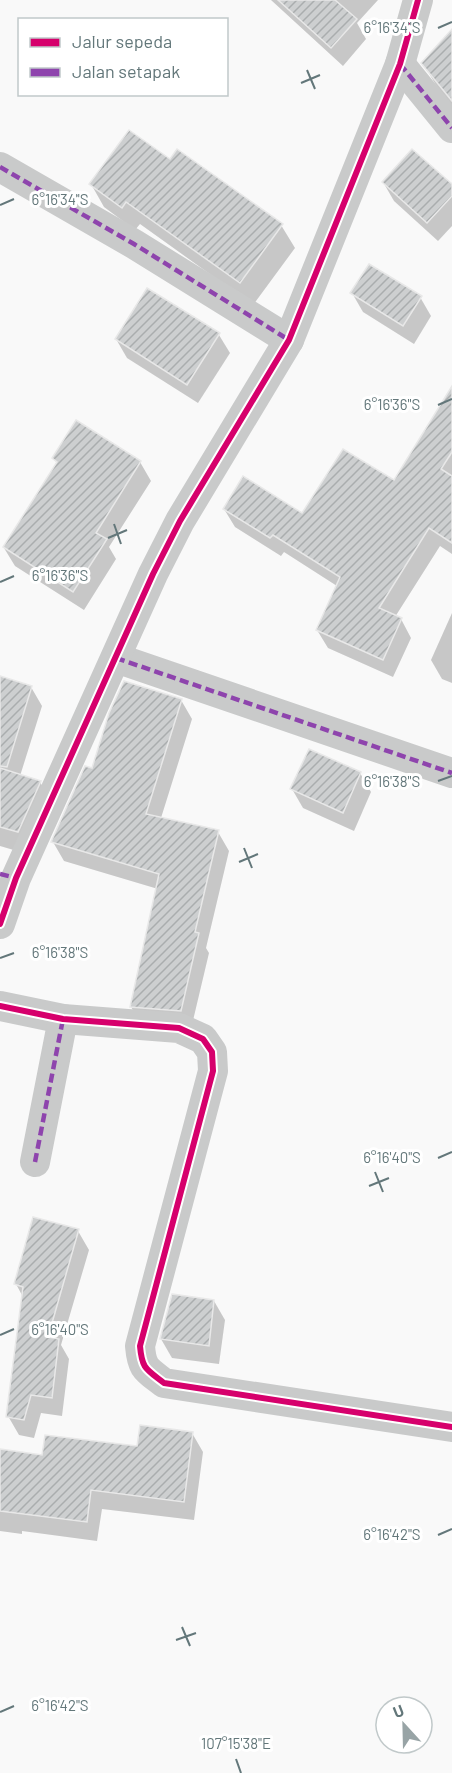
<svg xmlns="http://www.w3.org/2000/svg" width="452" height="1773" font-family="Barlow,sans-serif">
<style>
.shadow{fill:#0003}
.building{fill:url(#building-hatch);stroke:#e8e8e8;stroke-width:1.5}
.lines{fill:none;stroke-linecap:round;stroke-linejoin:round}
.street{stroke:#c9caca;stroke-width:30}
.quiet{stroke:#8e44ad;stroke-width:4.5;stroke-dasharray:9 4.5;stroke-linecap:butt}
.cycleway-casing{stroke:#fff;stroke-width:10}
.cycleway{stroke:#d6006c;stroke-width:6}
.ticks{fill:none;stroke:#63777a;stroke-width:2}
.ticks-label{font-size:15px;text-anchor:middle;fill:#63777a;stroke:#fff;stroke-width:6;stroke-linejoin:round;paint-order:stroke}
</style>
<defs>
<pattern id="building-hatch" width="6" height="6" patternUnits="userSpaceOnUse" patternTransform="scale(1.5)"><rect width="6" height="6" fill="#cdcfd0"/><path d="M-1 1l2-2M0 6l6-6M5 7l2-2" fill="none" stroke="#aaadae"/></pattern>
</defs>
<rect width="100%" height="100%" fill="#f9f9f9"/>
<g class="shadow">
<polygon points="271,0 378,0 357,23 366,39 343,66"/>
<polygon points="452,31 452,106 437,87 423,63"/>
<polygon points="170,161 281,225 295,248 253,305 140,224 135,230 104,207 91,184"/>
<polygon points="383,182 452,186 452,226 438,241 394,201"/>
<polygon points="148,290 219,335 230,353 198,403 127,358 116,339"/>
<polygon points="352,293 420,297 431,316 414,344 363,312"/>
<polygon points="452,389 452,554 440,546 395,617 401,619 411,638 393,677 328,648 317,630 337,586 284,552 281,556 235,527 224,509 302,515 394,482"/>
<polygon points="54,458 140,462 151,481 109,547 116,559 84,610 15,566 4,548 57,464"/>
<polygon points="452,613 452,683 442,679 431,660"/>
<polygon points="0,678 31,687 42,706 20,776 40,782 51,801 17,851 0,846"/>
<polygon points="181,700 192,719 161,818 218,832 229,851 206,948 209,953 191,1029 142,1025 131,1007 158,889 64,861 53,842 93,770"/>
<polygon points="360,773 371,792 354,831 303,808 292,789"/>
<polygon points="78,1231 89,1250 61,1345 69,1359 62,1416 41,1413 34,1438 19,1435 8,1416 23,1297 16,1284"/>
<polygon points="173,1296 214,1301 225,1320 219,1364 172,1358 161,1339"/>
<polygon points="192,1433 203,1452 194,1520 102,1509 97,1541 22,1531 22,1534 0,1531 0,1451 43,1456 138,1448"/>
</g>
<g class="building">
<polygon points="278,0 335,0 357,19 331,48"/>
<polygon points="452,29 452,101 421,63"/>
<polygon points="129,130 170,159 177,149 283,224 240,283 126,202 122,208 89,184"/>
<polygon points="412,149 452,184 452,196 427,223 382,182"/>
<polygon points="369,264 422,296 403,326 350,293"/>
<polygon points="147,288 220,333 187,385 115,339"/>
<polygon points="452,386 452,452 441,469 452,476 452,543 429,528 379,608 402,618 383,660 316,630 340,577 273,535 270,538 223,509 243,476 302,513 343,449 394,480"/>
<polygon points="76,420 141,461 96,533 107,539 73,592 3,547 57,462 52,458"/>
<polygon points="0,676 32,686 7,767 0,766"/>
<polygon points="124,681 182,699 146,814 219,830 195,932 199,933 181,1011 130,1007 159,874 51,842 85,766 92,768 109,713"/>
<polygon points="309,749 361,772 343,813 290,789"/>
<polygon points="0,768 41,781 18,832 0,827"/>
<polygon points="33,1217 79,1229 48,1337 59,1339 52,1398 31,1395 24,1420 6,1417 23,1287 14,1284"/>
<polygon points="172,1294 214,1300 209,1346 160,1339"/>
<polygon points="140,1425 193,1432 184,1502 91,1490 87,1522 0,1511 0,1449 42,1455 45,1435 137,1446"/>
</g>
<g class="lines">
<g class="street">
<polyline points="400,64 452,128"/>
<polyline points="0,167 134,244 289,340"/>
<polyline points="116,658 452,773"/>
<polyline points="0,924 16,878 153,574 180,521 289,340 400,64 418,0"/>
<path d="M 0,1006 L 63,1019 L 179,1028 L 203,1039 L 212,1052 L 213,1071 L 140,1346 C 142,1369 146,1369 164,1383 L 452,1427"/>
<polyline points="35,1162 63,1019"/>
</g>
<g class="quiet">
<polyline points="400,64 452,128"/>
<polyline points="0,167 134,244 289,340"/>
<polyline points="116,658 452,773"/>
<polyline points="0,874 16,878"/>
<polyline points="35,1162 63,1019"/>
</g>
<defs>
<g id="cycleway">
<polyline points="0,924 16,878 153,574 180,521 289,340 400,64 418,0"/>
<path d="M 0,1006 L 63,1019 L 179,1028 L 203,1039 L 212,1052 L 213,1071 L 140,1346 C 142,1369 146,1369 164,1383 L 452,1427"/>
</g>
</defs>
<use href="#cycleway" class="cycleway-casing"/>
<use href="#cycleway" class="cycleway"/>
</g>
<path class="ticks" d="M 438,28 L 452,22M 307,70 L 315,89M 301,83 L 320,75M 0,205 L 14,199M 438,405 L 452,399M 114,524 L 121,544M 108,538 L 127,530M 0,582 L 14,576M 438,781 L 452,776M 244,848 L 252,868M 239,862 L 258,854M 0,958 L 14,953M 438,1158 L 452,1152M 375,1172 L 383,1192M 369,1186 L 389,1178M 0,1335 L 14,1329M 438,1535 L 452,1529M 182,1627 L 190,1646M 176,1640 L 196,1633M 0,1712 L 14,1706M 236,1759 L 241,1773"/>
<g class="ticks-label">
<text x="392" y="33">6°16'34"S</text>
<text x="60" y="205">6°16'34"S</text>
<text x="392" y="410">6°16'36"S</text>
<text x="60" y="581">6°16'36"S</text>
<text x="392" y="787">6°16'38"S</text>
<text x="60" y="958">6°16'38"S</text>
<text x="392" y="1163">6°16'40"S</text>
<text x="60" y="1335">6°16'40"S</text>
<text x="392" y="1540">6°16'42"S</text>
<text x="60" y="1711">6°16'42"S</text>
<text x="236" y="1749">107°15'38"E</text>
</g>
<rect x="18" y="18" width="210" height="78" fill="#ffffff" stroke="#c1c9ca" stroke-width="1.5"/>
<rect x="30" y="38" width="30" height="9" fill="#d6006c" stroke="#c1c9ca" stroke-width="1.5"/>
<text x="72" y="48" font-size="18" fill="#63777a">Jalur sepeda</text>
<rect x="30" y="68" width="30" height="9" fill="#8e44ad" stroke="#c1c9ca" stroke-width="1.5"/>
<text x="72" y="78" font-size="18" fill="#63777a">Jalan setapak</text>
<g transform="translate(404 1725) rotate(338)"><circle r="28" fill="#ffffff" stroke="#c1c9ca" stroke-width="1.5"/>
<path d="M0-4.5L10 22L0 15L-10 22Z" fill="#98a4a6"/>
<text y="-9" font-size="16" font-weight="bold" text-anchor="middle" fill="#63777a">U</text>
</g>
</svg>
